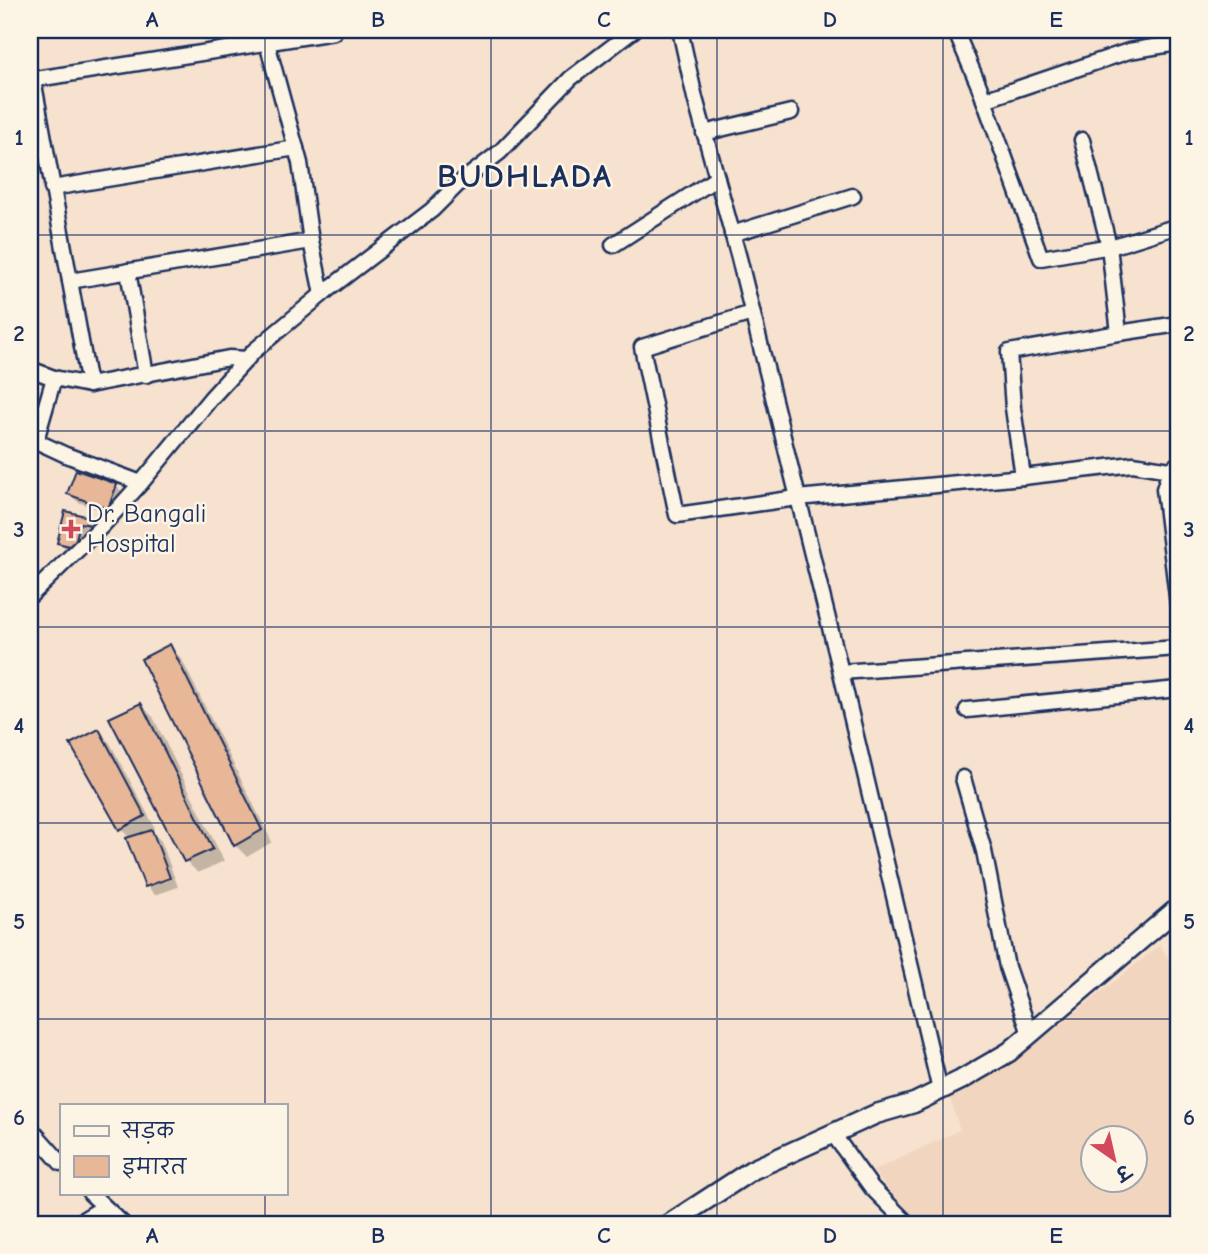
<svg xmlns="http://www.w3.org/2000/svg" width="1208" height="1254" font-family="'Comic Neue','Playpen Sans Deva',sans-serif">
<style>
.built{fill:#f2d5be;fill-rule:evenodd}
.shadow{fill:#0003}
.building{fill:#e7b798;stroke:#1b2f5e;stroke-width:2}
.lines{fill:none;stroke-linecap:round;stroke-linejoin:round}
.minor-casing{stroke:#1b2f5e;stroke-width:19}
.tertiary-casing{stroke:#1b2f5e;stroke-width:23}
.minor{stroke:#fcf5e5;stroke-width:14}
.tertiary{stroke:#fcf5e5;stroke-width:18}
.grid{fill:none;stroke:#1b2f5e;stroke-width:2;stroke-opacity:0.55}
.poi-dot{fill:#d1495b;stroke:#fcf5e5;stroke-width:2.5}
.labels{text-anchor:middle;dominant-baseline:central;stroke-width:5;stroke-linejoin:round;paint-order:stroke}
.poi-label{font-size:26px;fill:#1b2f5e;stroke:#fcf5e5;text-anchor:start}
.district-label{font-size:33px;font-weight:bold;letter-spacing:2px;fill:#1b2f5e;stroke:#fcf5e5}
.neatline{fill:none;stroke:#1b2f5e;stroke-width:2.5}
.grid-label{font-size:23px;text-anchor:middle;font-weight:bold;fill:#1b2f5e}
</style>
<rect width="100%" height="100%" fill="#f6e2ce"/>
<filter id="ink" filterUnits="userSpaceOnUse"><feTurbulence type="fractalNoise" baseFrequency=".0143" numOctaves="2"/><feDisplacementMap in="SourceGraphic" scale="14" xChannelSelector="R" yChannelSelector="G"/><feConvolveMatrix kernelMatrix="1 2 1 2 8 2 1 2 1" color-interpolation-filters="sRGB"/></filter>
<g filter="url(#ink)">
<path class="built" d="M 1160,945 L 1178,975 L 1178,1224 L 917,1224 L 873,1171 L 960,1130 L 949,1094 L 1015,1061 ZM 1092,1138 L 1134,1138 L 1134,1180 L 1092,1180 Z"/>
<g class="shadow">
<polygon points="219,30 240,30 242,40 226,44 221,39"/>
<polygon points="116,486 125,494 117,516 78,502 69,494"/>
<polygon points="67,513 92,520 97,525 96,530 86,527 80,552 65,548 59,542"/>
<polygon points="169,646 181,658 272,842 247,857 235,845"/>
<polygon points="141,705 153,717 224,861 198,873 186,861"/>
<polygon points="98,732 110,743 155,828 151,831 161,841 178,887 155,895 147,886 131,839 121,829"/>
</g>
<g class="building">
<polygon points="217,30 237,30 238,35 219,39"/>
<polygon points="76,470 117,484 108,509 67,494"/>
<polygon points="65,511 93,518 91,525 80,523 74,547 57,543"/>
<polygon points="170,644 262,830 234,846 141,659"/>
<polygon points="141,703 213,849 184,862 109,718"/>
<polygon points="99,729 145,816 119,830 70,744"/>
<polygon points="152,830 170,878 145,887 126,838"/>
</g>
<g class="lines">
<defs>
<g id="minor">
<polyline points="680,30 695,98 739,258 838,660 940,1090"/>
<polyline points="955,30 979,86 1041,258 1117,245 1178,226"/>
<polyline points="33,79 89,385 229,358 247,359"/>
<polyline points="30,80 334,32 333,30"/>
<polyline points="984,100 1129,51 1178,43"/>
<polyline points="704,133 791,112"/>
<polyline points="1082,140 1109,246 1119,333 1178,324"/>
<polyline points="52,188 296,148"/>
<polyline points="732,234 853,196"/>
<polyline points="311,241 322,294"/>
<polyline points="613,245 717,178"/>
<polyline points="128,271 146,375"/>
<polyline points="70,281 311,241 300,163 267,43"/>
<polyline points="752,313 642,347 677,515 797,498 1023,477 1013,408 1009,352 1119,333"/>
<polyline points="30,369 54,378 38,433 38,442 66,455 141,483"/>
<polyline points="54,378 89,385"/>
<polyline points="1178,464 1170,470 1164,489 1178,605"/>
<polyline points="1023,477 1133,464 1170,470"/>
<polyline points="30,596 103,525 141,483 211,398 254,351 326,291 432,210 457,185 500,152 571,78 634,30"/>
<polyline points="841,672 1178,648"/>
<polyline points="967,710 1178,689"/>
<polyline points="963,778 984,851 1007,967 1030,1034"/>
<polyline points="30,1128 61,1163"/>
<polyline points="833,1134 872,1188 908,1224"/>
<polyline points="90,1193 123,1224"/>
<polyline points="76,1224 104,1207"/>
</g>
<polyline id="tertiary" points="669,1224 752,1170 876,1114 914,1103 961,1080 1009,1052 1178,908"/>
</defs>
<use href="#minor" class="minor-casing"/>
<use href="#tertiary" class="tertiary-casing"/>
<use href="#minor" class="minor"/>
<use href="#tertiary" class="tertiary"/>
</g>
</g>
<path class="grid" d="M 265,30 L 265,1105M 491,30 L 491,1224M 717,30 L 717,1224M 943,30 L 943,1224M 30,235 L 1178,235M 30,431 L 1178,431M 30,627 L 1178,627M 30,823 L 1178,823M 30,1019 L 1178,1019M 265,1193 L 265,1224"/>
<path class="poi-dot" d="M67.5 518.5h7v7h7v7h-7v7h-7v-7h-7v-7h7z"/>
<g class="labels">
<g class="poi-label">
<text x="87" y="514">Dr. Bangali<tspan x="87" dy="30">Hospital</tspan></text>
</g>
<g class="district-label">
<text x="525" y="176">BUDHLADA</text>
</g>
</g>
<rect width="1208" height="1254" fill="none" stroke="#fcf5e5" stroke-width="77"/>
<rect x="60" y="1104" width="228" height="91" fill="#fcf5e5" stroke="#a2a6af" stroke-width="2"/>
<rect x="74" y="1126" width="35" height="10" fill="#fcf5e5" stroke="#a2a6af" stroke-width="2"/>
<text x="122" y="1138" font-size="21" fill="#1b2f5e">सड़क</text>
<rect x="74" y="1156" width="35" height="21" fill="#e7b798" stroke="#a2a6af" stroke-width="2"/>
<text x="122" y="1174" font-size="21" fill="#1b2f5e">इमारत</text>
<g transform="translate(1114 1159) rotate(146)"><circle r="33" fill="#fcf5e5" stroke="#a2a6af" stroke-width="2"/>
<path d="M0-5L12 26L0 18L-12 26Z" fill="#d1495b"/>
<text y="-10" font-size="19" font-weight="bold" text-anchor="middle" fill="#1b2f5e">उ</text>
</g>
<rect x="38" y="38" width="1132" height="1178" class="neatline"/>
<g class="grid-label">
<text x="152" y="27">A</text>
<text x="378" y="27">B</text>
<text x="604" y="27">C</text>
<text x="830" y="27">D</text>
<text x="1056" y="27">E</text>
<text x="19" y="145">1</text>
<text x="1189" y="145">1</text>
<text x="19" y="341">2</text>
<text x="1189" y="341">2</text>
<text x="19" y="537">3</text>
<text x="1189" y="537">3</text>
<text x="19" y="733">4</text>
<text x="1189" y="733">4</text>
<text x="19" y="929">5</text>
<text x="1189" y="929">5</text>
<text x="19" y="1125">6</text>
<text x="1189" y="1125">6</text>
<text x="152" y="1243">A</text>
<text x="378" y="1243">B</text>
<text x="604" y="1243">C</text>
<text x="830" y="1243">D</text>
<text x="1056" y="1243">E</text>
</g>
</svg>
